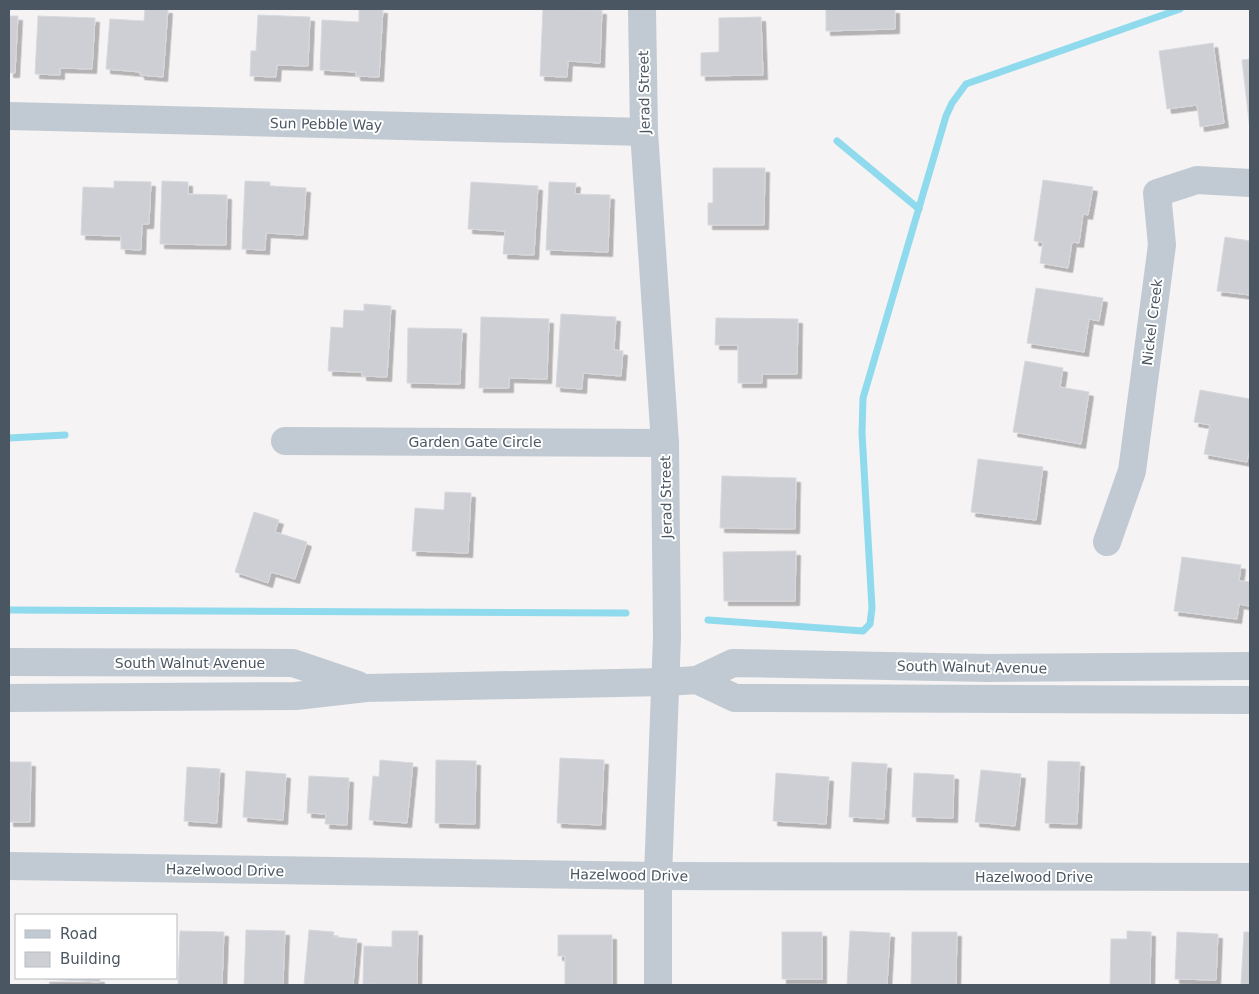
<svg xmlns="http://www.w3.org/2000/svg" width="1259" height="994" font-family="'DejaVu Sans',sans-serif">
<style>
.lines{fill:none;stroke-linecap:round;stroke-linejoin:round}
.stream{stroke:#90daee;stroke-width:7}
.building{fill:#cdcfd5;stroke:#d7d9de;filter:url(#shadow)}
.minor{stroke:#c1cad2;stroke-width:28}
.labels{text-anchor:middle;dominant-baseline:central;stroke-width:4;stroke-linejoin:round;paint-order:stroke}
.street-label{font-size:14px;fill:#4a5661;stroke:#fff}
</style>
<defs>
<filter id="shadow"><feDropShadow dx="4.5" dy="4.5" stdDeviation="0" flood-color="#0004"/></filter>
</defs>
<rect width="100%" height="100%" fill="#f5f3f3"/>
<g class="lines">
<g class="stream">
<polyline points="837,141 919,209"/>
<polyline points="9,438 65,435"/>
<polyline points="9,610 626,613"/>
<polyline points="708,620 863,631 870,624 872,608 862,433 863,398 946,116 952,103 966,84 1180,9"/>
</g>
</g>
<g class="building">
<polygon points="145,9 168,9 163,77 140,75 140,72 106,69 110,19 144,21"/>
<polygon points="359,9 383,9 379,77 356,76 356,72 320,70 322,20 359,22"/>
<polygon points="543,9 602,10 600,63 568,61 567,77 540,76"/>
<polygon points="826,9 895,9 895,29 826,31"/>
<polygon points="258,15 310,17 308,66 277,65 276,77 250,76 251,51 256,51"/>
<polygon points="9,16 18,16 15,73 9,73"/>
<polygon points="38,16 95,18 92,69 60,68 60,75 35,74"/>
<polygon points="761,17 763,75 701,76 701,53 719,52 719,18"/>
<polygon points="1213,43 1224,123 1200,127 1197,105 1167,109 1159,51"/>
<polygon points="1250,59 1250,130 1242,60"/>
<polygon points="713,168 765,168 764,225 708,225 708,203 713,203"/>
<polygon points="1043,180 1093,187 1088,215 1083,214 1079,243 1072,242 1068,268 1040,263 1043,242 1034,241"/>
<polygon points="114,181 151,182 149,224 142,224 141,250 121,249 121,236 81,235 83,187 114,188"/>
<polygon points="162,181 188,182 188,194 227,195 226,245 160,244"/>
<polygon points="245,181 270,182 270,186 306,188 303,235 266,233 265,250 242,249"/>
<polygon points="471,182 538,186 534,255 503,254 505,231 468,229"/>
<polygon points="549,182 576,183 575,194 610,195 608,252 546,250"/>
<polygon points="1225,237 1250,241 1250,295 1217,291"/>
<polygon points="1036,288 1103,298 1099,321 1089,319 1084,352 1027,343"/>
<polygon points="364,304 391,306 387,377 362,376 362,372 328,371 331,327 343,328 344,310 364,311"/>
<polygon points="561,314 616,317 614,350 623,351 621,376 583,373 582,389 556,387"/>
<polygon points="481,317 549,319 547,379 509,378 509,388 479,388"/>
<polygon points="716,318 798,319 797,374 762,374 762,383 738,383 738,345 715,345"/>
<polygon points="408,328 462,329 460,384 407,383"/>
<polygon points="1025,361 1063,368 1060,387 1089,392 1081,444 1013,432"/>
<polygon points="1200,390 1250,399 1250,447 1247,462 1204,454 1210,425 1194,422"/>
<polygon points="978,459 1043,467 1036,520 971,512"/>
<polygon points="722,476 796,478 795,529 720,528"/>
<polygon points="445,492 471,493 468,553 412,551 415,508 444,510"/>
<polygon points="254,512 279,520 275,532 307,542 295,579 271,572 268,583 235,572"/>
<polygon points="796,551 795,601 724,601 723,552"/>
<polygon points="1182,557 1241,565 1239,581 1250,582 1250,599 1249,606 1239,604 1237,619 1174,611"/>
<polygon points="560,758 604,760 601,825 557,823"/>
<polygon points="380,760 413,763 407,823 369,820 373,776 379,777"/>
<polygon points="436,760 476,761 475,824 435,823"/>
<polygon points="1048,761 1080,762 1077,824 1045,823"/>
<polygon points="9,762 31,762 30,822 9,822"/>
<polygon points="852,762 887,764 884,819 849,817"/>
<polygon points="187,767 220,769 217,823 184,821"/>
<polygon points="981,770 1021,774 1015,826 975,822"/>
<polygon points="246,771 286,774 283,820 243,817"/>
<polygon points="776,773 829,777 826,824 773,821"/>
<polygon points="914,773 954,775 953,818 912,817"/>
<polygon points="309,776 349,778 347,825 325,824 326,814 307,813"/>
<polygon points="246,930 285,931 283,985 244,985"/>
<polygon points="309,930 334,932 333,937 357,939 353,985 304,985"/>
<polygon points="180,931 224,932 222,985 178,985"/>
<polygon points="392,931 418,931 417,985 363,984 364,946 392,947"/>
<polygon points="850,931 890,933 887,985 847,985"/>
<polygon points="1127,931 1151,932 1150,985 1110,985 1111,939 1127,939"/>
<rect x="782" y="932" width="40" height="47"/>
<polygon points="912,932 957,932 956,985 911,985"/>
<polygon points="1177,932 1218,934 1216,980 1175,979"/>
<polygon points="1244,932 1250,932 1250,984 1241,984"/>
<polygon points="558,935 612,935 612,985 565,985 565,956 558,956"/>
<polygon points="45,978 100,978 100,982 45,979"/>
</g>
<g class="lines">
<g class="minor">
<polyline points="642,9 644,132 665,443 667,637 658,876 658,985"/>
<polyline points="9,116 644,132"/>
<polyline points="285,441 665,443"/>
<polyline points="1107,542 1132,471 1162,245 1157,193 1197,180 1250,183"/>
<polyline points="9,662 293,663 358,685"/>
<polyline points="697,680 735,698 1250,700"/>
<polyline points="9,698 296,696 366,688 666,682 697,680 733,663 988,668 1250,666"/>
<polyline points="9,866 658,876 1250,877"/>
</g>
</g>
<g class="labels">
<g class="street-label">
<text transform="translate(644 92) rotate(-91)">Jerad Street</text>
<text transform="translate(326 124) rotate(1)">Sun Pebble Way</text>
<text transform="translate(1152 322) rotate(-83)">Nickel Creek</text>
<text x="475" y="442">Garden Gate Circle</text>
<text transform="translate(666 497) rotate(-91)">Jerad Street</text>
<text x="190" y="663">South Walnut Avenue</text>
<text transform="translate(972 667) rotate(1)">South Walnut Avenue</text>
<text transform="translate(225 870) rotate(1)">Hazelwood Drive</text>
<text transform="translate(629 875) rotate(1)">Hazelwood Drive</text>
<text x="1034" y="877">Hazelwood Drive</text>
</g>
</g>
<rect width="1259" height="994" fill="none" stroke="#4a5661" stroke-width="20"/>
<rect x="15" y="914" width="162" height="65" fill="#ffffff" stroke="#b7bbc0"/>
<rect x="25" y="930" width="25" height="8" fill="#c1cad2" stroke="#b7bbc0"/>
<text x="60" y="939" font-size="15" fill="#4a5661">Road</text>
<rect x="25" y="952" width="25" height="15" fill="#cdcfd5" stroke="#b7bbc0"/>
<text x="60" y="964" font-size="15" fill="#4a5661">Building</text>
</svg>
